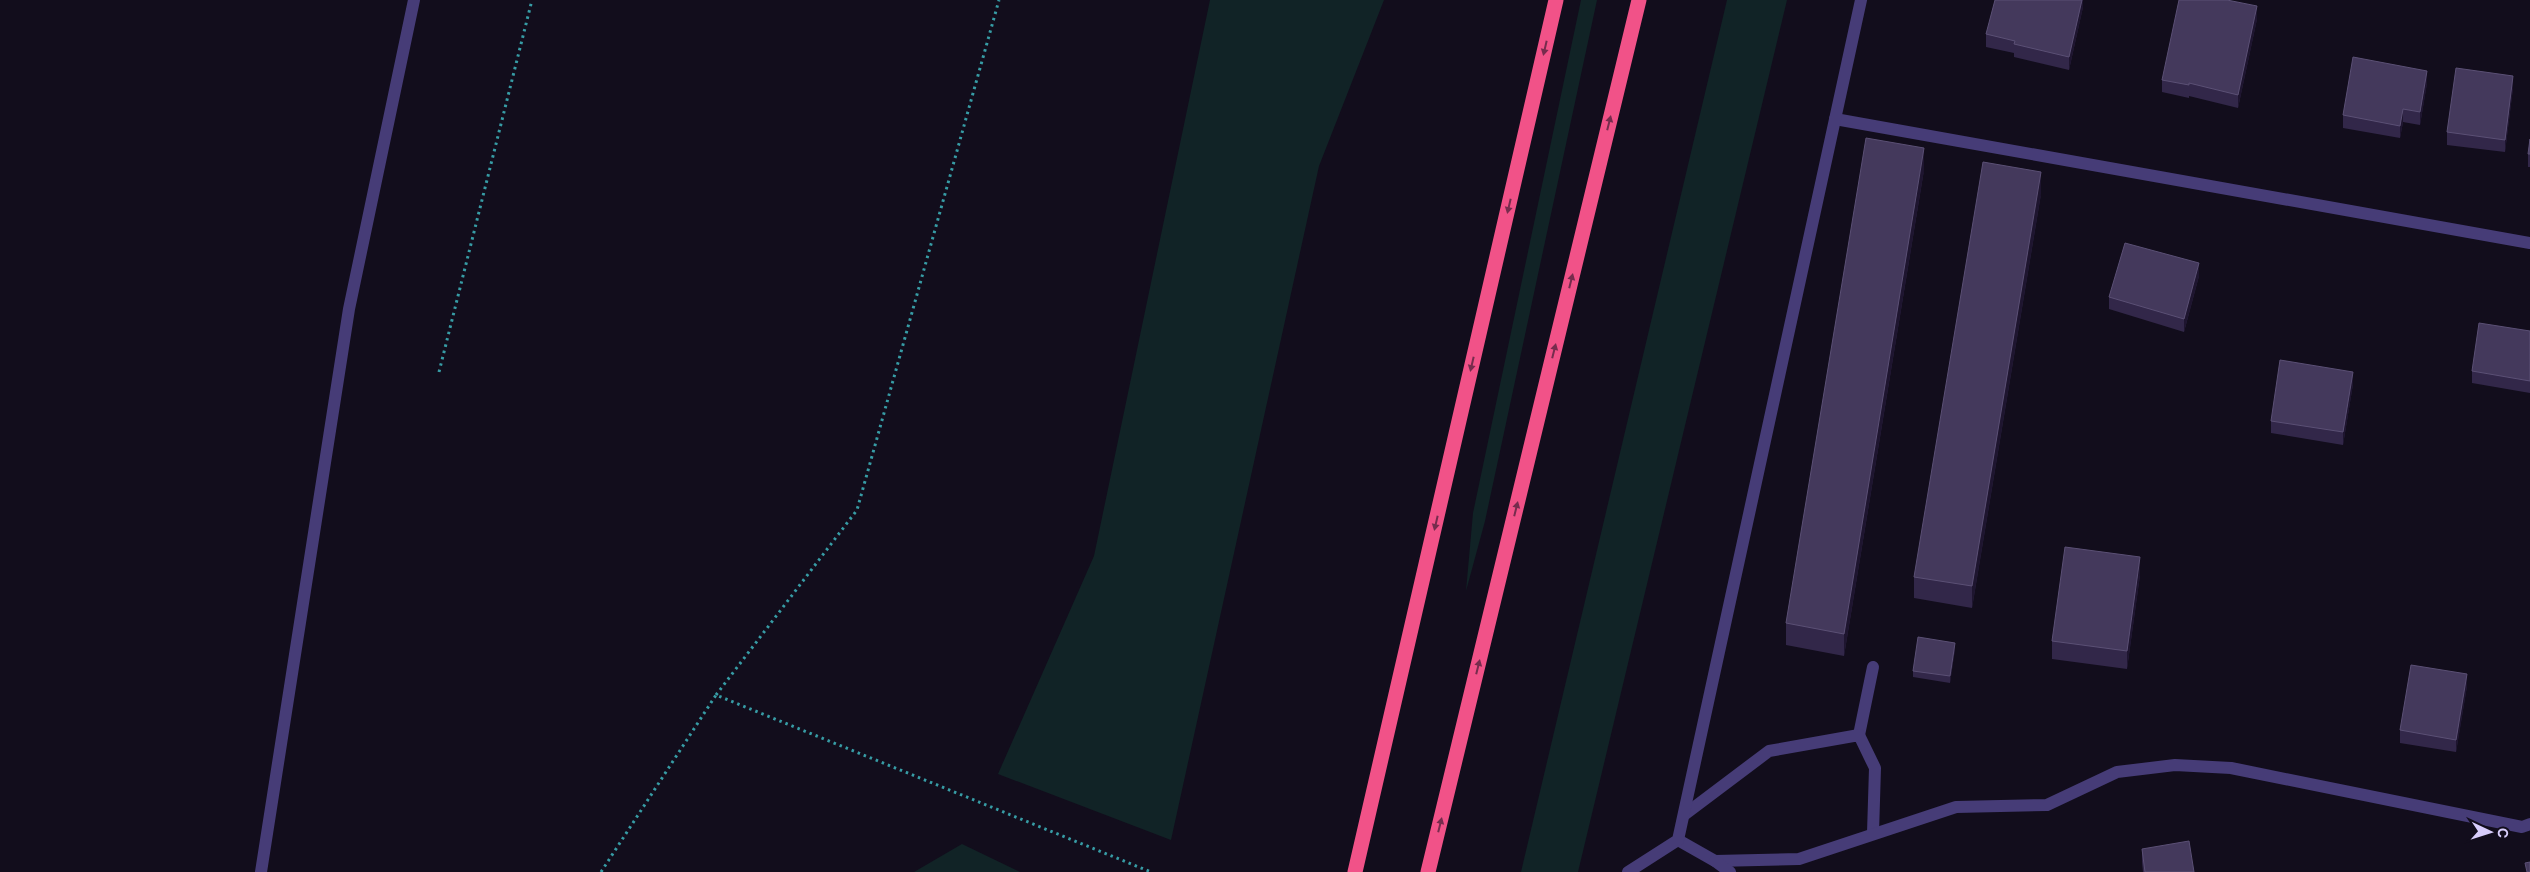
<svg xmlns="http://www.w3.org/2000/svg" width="2530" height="872" font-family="Inter,sans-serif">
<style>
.green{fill:#112326}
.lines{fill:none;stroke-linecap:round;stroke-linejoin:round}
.path{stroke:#379ca5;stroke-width:3;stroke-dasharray:2.5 4;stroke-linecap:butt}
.minor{stroke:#463c77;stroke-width:12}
.highway{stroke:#f15288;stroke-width:15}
.wall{fill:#322749}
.shaded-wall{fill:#1e152f}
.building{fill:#44395c;stroke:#5b5075}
.oneway{fill:#762c4d}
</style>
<rect width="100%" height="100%" fill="#120d1c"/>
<g class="green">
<polygon points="1210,0 1384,0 1319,166 1171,840 998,774 1094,556"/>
<polygon points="1581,0 1597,0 1485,521 1466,591 1473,513"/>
<polygon points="1727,0 1787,0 1578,872 1521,872"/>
<polygon points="962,844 1020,872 914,872"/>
</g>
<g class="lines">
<g class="path">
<polyline points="439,372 532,0"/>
<polyline points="716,695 857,510 999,0"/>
<polyline points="601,872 716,695 1151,872"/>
</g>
<g class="minor">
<polyline points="1835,119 2530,243"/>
<polyline points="1859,735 1873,667"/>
<polyline points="1684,815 1769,751 1859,735 1875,768 1873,833"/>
<polyline points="1678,840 1715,861 1799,859 1956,807 2047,805 2117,772 2175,765 2231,768 2522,827 2530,824"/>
<polyline points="1715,861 1730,872"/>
<polyline points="261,872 349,309 414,0"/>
<polyline points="1628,872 1678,840 1861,0"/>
</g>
<g class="highway">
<polyline points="1355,872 1556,0"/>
<polyline points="1428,872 1639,0"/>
</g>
</g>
<g class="wall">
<polygon points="2083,0 2083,7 2069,70 2014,57 2014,53 1986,47 1986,34"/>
<polygon points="2257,19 2238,108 2189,96 2189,98 2162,92 2162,80"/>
<polygon points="2427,83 2420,125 2403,122 2400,138 2343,128 2343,115"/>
<polygon points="2513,88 2505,152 2447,145 2447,132"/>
<polygon points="2530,139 2530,167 2528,167 2528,154"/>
<polygon points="1924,170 1844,656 1786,645 1786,623"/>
<polygon points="2041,194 1972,608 1914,598 1914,577"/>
<polygon points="2199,276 2184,332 2109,309 2109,297"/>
<polygon points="2530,331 2530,393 2472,383 2472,371"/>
<polygon points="2353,384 2343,445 2271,433 2271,421"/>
<polygon points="2140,575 2127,669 2052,659 2052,641"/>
<polygon points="1955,649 1950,683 1913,677 1913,671"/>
<polygon points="2467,686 2456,752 2400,743 2400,730"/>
<polygon points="2142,849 2194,872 2143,872 2142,862"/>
</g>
<g class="shaded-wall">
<polygon points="2082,0 2083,0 2083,7 2069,70 2069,57"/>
<polygon points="2257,6 2257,19 2238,108 2238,95"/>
<polygon points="2427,71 2427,83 2420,125 2420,112"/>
<polygon points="2513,76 2513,88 2505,152 2505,140"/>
<polygon points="2403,109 2403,122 2400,138 2400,126"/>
<polygon points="1924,148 1924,170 1844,656 1844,634"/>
<polygon points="2041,172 2041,194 1972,608 1972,586"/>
<polygon points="2199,263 2199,276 2184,332 2184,319"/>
<polygon points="2353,372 2353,384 2343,445 2343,432"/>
<polygon points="2140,557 2140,575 2127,669 2127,651"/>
<polygon points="1955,643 1955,649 1950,683 1950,676"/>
<polygon points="2467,674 2467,686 2456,752 2456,740"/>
</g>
<g class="building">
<polygon points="1995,0 2082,0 2069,57 2014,44 2015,41 1986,34"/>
<polygon points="2179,0 2227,0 2257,6 2238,95 2189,83 2189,85 2162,80"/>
<polygon points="2353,57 2427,71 2420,112 2403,109 2400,126 2343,115"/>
<polygon points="2456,68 2513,76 2505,140 2447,132"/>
<polygon points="1866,138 1924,148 1844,634 1786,623"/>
<polygon points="2530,139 2530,154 2528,154"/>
<polygon points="1983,162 2041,172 1972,586 1914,577"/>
<polygon points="2125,243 2199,263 2184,319 2109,297"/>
<polygon points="2479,323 2530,331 2530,381 2472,371"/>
<polygon points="2280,360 2353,372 2343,432 2271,421"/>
<polygon points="2065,547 2140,557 2127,651 2052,641"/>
<polygon points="1918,637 1955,643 1950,676 1913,671"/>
<polygon points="2411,665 2467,674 2456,740 2400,730"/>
<polygon points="2189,841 2194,872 2145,872 2142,849"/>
<polygon points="2530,862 2530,872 2527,872 2525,863"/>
</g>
<defs><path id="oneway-solid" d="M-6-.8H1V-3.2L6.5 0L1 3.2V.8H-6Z" transform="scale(1.25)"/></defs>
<g class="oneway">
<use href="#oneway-solid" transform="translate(1545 48) rotate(103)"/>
<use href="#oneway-solid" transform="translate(1609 123) rotate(-76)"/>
<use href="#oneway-solid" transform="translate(1509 206) rotate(103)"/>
<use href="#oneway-solid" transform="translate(1571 281) rotate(-76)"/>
<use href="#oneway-solid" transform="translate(1554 351) rotate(-76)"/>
<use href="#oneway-solid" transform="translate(1472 364) rotate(103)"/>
<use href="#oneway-solid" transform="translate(1516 509) rotate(-76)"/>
<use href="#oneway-solid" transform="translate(1436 523) rotate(103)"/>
<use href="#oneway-solid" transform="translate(1478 667) rotate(-76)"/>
<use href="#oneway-solid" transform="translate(1440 825) rotate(-76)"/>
</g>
<g transform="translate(2490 832) rotate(94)" stroke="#120d1c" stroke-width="4" paint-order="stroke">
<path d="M0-4L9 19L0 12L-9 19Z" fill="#d8cdfb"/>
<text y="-8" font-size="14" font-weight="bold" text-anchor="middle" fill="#d8cdfb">С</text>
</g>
</svg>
